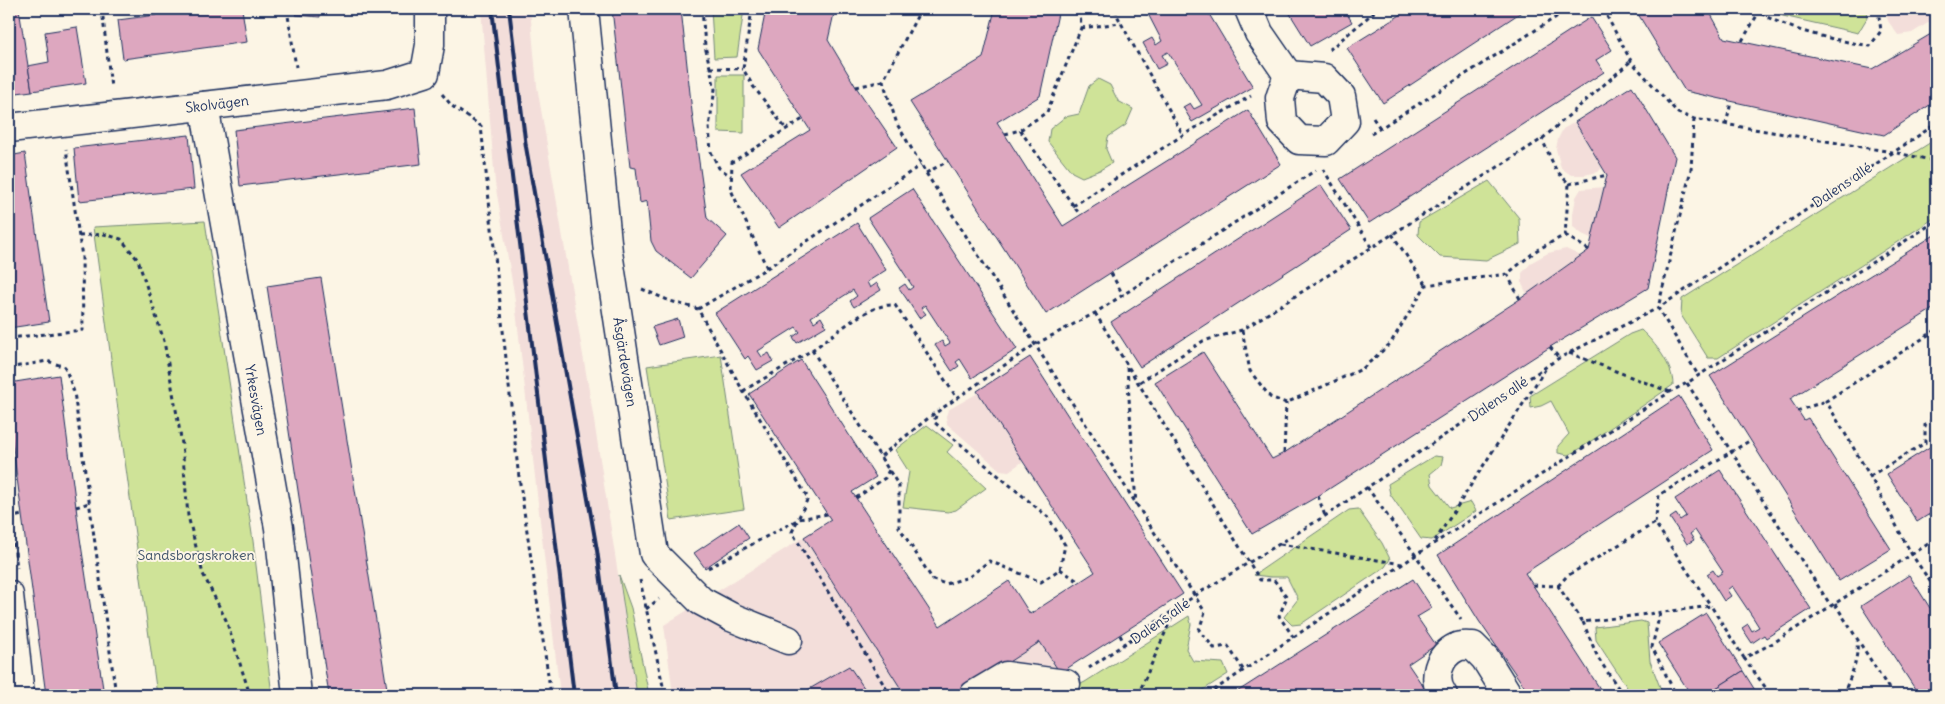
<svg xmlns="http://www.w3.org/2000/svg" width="1945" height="704" font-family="Delius,sans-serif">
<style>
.built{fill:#f3deda}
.green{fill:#cfe398;stroke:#75897b}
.building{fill:#dda7bf;stroke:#1b2f5e}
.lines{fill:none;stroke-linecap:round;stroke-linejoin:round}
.minor-casing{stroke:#1b2f5e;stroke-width:31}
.path{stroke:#1b2f5e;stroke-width:3;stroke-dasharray:4 4;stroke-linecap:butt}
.minor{stroke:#fcf5e5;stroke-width:28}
.rail{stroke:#1b2f5e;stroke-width:4}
.labels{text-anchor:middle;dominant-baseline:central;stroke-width:4;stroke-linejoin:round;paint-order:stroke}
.street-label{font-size:14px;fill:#1b2f5e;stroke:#fcf5e5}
.park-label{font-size:14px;fill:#3f536a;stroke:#fcf5e5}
</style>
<rect width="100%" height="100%" fill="#fcf5e5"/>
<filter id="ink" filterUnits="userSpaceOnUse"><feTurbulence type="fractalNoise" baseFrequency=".02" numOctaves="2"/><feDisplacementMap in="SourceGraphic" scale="10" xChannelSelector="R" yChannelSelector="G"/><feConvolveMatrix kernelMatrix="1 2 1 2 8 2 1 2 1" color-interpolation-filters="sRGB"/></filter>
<g filter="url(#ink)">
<g class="built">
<polygon points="481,9 530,9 537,86 592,408 637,695 560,695 514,293 495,183"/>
<polygon points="1885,9 1936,9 1936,18 1912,33 1898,35 1888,21"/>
<polygon points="1575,122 1602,168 1598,172 1584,175 1571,175 1561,168 1556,149 1558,139 1563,129"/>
<polygon points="1604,187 1593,239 1582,234 1573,227 1573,214 1576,197 1581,189"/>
<polygon points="1566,249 1581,256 1527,294 1522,284 1522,273 1532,262 1548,253"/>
<polygon points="1029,357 1075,426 1009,471 1000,470 947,424 946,416 948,410 978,393 977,391"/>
<polygon points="804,537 905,695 673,695 664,625"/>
<polygon points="1040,642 1060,673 1072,695 957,695"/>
</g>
<g class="green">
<polygon points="711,9 744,9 737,57 714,58"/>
<polygon points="1769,9 1866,9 1867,18 1858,33 1783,16"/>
<polygon points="718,75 744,75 744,133 718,132"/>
<polygon points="1098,79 1110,85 1118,101 1133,109 1126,125 1108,137 1106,149 1112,163 1100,170 1082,177 1072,172 1048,142 1050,129 1065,117 1079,114 1089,86"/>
<polygon points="1936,139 1936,217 1718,358 1708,358 1681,315 1682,299"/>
<polygon points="1489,181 1519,218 1520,244 1486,260 1440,257 1418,235 1419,222"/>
<polygon points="205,221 253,541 272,695 157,695 93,227"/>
<path d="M 1641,330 C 1655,343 1673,365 1673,385 L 1578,450 L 1568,455 L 1558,453 L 1558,446 L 1569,434 L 1551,401 L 1541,406 L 1531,408 L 1530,396 L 1630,334 Z"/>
<polygon points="721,355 744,509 671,520 647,366"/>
<polygon points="927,425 953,445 947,452 986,488 956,510 948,512 903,507 909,472 895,450"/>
<polygon points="1434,456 1443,457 1441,465 1430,474 1432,485 1450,508 1471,502 1476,511 1432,540 1421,539 1390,494 1388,484"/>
<polygon points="1358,509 1382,543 1390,559 1385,567 1301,624 1292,625 1284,617 1298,599 1287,577 1271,577 1254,575 1349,510"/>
<polygon points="619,575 631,608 649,695 637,695"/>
<polygon points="1189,616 1191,624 1186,649 1193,661 1223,663 1228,674 1195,695 1066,695 1071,689 1085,682"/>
<polygon points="1641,621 1647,623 1650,661 1663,695 1632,695 1596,640 1595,627"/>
</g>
<g class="building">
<polygon points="9,9 19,9 32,91 9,94"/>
<polygon points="155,9 242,9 247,42 123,59 118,20 156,15"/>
<polygon points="296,9 320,9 320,17 296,15"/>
<polygon points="612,9 681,9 692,112 707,218 727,236 691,278 656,251 651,241 647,201 640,203 636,168 630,167"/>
<polygon points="766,9 835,9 828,40 856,87 897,147 779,228 741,173 810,130 758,49"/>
<polygon points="995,9 1059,9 1040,96 997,122 1063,226 1248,110 1281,164 1046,314 910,102 983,58"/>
<polygon points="1147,9 1206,9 1253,87 1192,122 1183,107 1190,103 1194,109 1202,105 1168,52 1162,55 1167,64 1157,69 1143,43 1152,38 1156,45 1162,41 1147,12"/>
<polygon points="1287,9 1344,9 1352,22 1310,46"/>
<polygon points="1410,9 1526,9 1383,103 1347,48"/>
<polygon points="1635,9 1708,9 1724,38 1872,69 1936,31 1936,101 1884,135 1685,91"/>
<polygon points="1591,17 1612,50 1596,60 1604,72 1369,223 1340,179"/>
<polygon points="77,27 86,83 32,91 28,66 49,62 45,32"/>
<polygon points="1632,86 1675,157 1648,288 1550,347 1318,496 1252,534 1155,382 1203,352 1272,459 1284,453 1520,299 1589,250 1607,175 1575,122"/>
<polygon points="415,108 421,164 240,186 234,130"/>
<polygon points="189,135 194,189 79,201 74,148"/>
<polygon points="25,153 49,322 9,328 9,156"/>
<polygon points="1321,185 1351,230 1140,367 1111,322"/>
<polygon points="912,189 1017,349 972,378 960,359 956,362 959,366 952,371 935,345 942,341 945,346 950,343 925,305 921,308 926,314 919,318 906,298 899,288 905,284 909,290 913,287 868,218"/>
<polygon points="857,223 886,270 867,282 870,288 877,283 881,290 854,307 850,301 857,296 853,290 811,317 814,322 821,317 826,326 797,343 793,337 800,332 796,327 758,351 762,357 769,353 773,361 757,370 748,356 745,359 715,313"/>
<polygon points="1936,234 1936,307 1790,399 1804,420 1808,418 1891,549 1839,581 1710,376"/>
<polygon points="321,278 388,695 329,695 267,286"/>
<polygon points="678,319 683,337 659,345 652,327"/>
<polygon points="1030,357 1183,594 1060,673 1040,642 957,695 905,695 804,537 831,520 749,394 801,360 876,477 852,492 940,626 1009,581 1030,614 1095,572 977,391"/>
<polygon points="59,375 80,538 104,695 46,695 9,418 9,383"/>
<polygon points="1679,396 1713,450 1525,573 1604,695 1530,695 1479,621 1438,555"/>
<polygon points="1936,443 1936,510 1917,522 1887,474"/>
<polygon points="1720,470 1811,609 1766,638 1764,635 1752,643 1742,628 1748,624 1752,631 1759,627 1754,619 1732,586 1727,590 1731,596 1724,601 1707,574 1713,570 1717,576 1723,572 1695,530 1690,534 1694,540 1687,544 1670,518 1676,514 1680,520 1686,516 1675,499"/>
<polygon points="739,523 749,538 705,568 694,553"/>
<polygon points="1909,575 1930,608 1935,604 1936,605 1936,695 1919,695 1861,606"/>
<polygon points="1413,579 1432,608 1417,617 1436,645 1408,664 1429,695 1232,695"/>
<polygon points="1706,613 1743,671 1705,695 1691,695 1658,643"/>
<polygon points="849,666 869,695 799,695"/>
<polygon points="1743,671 1758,695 1705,695"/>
</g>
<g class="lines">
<defs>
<g id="minor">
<polyline points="584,9 608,252 654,554 701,601 731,617 788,640"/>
<polyline points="1249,9 1259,33 1288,75"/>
<polygon points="1288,75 1324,78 1341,96 1345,121 1326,141 1299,140 1282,122 1280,98"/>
<polyline points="204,106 279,528 297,695"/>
<polyline points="9,128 387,85 425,73 430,45 430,9"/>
<polyline points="9,595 20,695"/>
<polyline points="974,695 1006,676 1066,684 1060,695"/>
<path d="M 1443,695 C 1431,679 1439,655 1457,647 C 1461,645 1468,646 1473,646 L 1485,658 L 1508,695"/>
</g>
</defs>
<use href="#minor" class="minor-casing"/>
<g class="path">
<polyline points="102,9 111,88"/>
<polyline points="287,9 296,67"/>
<polyline points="702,9 705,46 715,89 709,127 711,152 719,168 731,176"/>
<polyline points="752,9 743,69 753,86 786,129"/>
<polyline points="921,9 883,81 897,124 926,173 1205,612 1199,630 1214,648 1228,646 1244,671"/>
<polyline points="1117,9 1116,13 1121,23 1183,135"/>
<polyline points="1372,9 1374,12 1380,9"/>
<polyline points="1603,9 1631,61 1678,113 1694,119 1892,152 1936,161"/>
<path d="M 1754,9 C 1787,31 1831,39 1870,46 L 1881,31 L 1878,9"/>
<polyline points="1081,28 1121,23"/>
<polyline points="1742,41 1759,12"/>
<polyline points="1329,50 1374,12"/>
<polyline points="710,68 743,69"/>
<polyline points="856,87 883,81"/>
<polyline points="442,94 452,106 481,126 518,470 551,695"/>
<polyline points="1373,118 1380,128"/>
<polyline points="1694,119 1691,169 1658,308 1698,375"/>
<polyline points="1726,125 1731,102"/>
<polyline points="1020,130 1080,215"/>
<polyline points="1005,134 1020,130 1047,112 1081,28 1080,9"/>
<polyline points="1371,134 1569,9"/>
<polyline points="1323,169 1371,247"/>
<polyline points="926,173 948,161"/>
<polyline points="1569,184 1607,175"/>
<polyline points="1073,206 1183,135 1251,96"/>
<polyline points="1392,234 1426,285"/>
<polyline points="1565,235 1589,250"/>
<polyline points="79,236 104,234 121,239 138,260 164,341 182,444 188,516 203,574 226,620 250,695"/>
<polyline points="767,268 731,190 732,162 803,119"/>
<polyline points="1111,273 1123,295"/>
<polyline points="1507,274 1520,299"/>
<polyline points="642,289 670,301 698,309 743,391 808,498 792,532 890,695"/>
<polyline points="698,309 767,268 921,165"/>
<polyline points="1095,313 1260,580 1274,580 1287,597 1279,616 1294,638"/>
<polyline points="1242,330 1250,371 1270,397 1286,403 1362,369 1390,344 1426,285 1507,274 1537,250 1565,235 1569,184 1556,170 1542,139"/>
<polyline points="1936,330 1826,401 1870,476 1912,555 1936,590"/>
<polyline points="9,338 83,330 82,257 66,149"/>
<polyline points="1550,347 1559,358"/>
<polyline points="812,350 899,486 899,527 933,580 946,584 969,577 989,561 1041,582 1060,569 1065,545 1048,517 934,422 937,412 957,398"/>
<polyline points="1569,353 1670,392"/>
<polyline points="1127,367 1136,505"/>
<polyline points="9,368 47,361 65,367 74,392 116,695"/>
<polyline points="1140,382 1203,341 1242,330 1542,139 1631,61"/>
<polyline points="1687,383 1831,606"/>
<path d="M 743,391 C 766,377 790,364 812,350 C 835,335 867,303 895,305 L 957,398 L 1034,345 L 1095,313 L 1316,170"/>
<polyline points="1797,411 1826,401"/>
<polyline points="1284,453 1286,403"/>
<polyline points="881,456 936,412"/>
<polyline points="1870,476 1925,443 1925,425 1936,417"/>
<polyline points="1367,487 1461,619"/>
<polyline points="1318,496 1325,516"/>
<polyline points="856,498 885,478 889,470"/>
<polyline points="9,504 17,568"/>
<polyline points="76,507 89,503"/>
<polyline points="9,518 22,515"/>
<polyline points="1655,523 1659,495 1751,440"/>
<polyline points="1435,541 1546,368"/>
<polyline points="1280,544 1402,564"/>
<polyline points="708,568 799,519 827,514"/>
<polyline points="1060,569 1079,582"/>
<polyline points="640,580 665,695"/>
<polyline points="1533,585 1558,586 1583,622 1711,606 1744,658 1773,643 1936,539"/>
<polyline points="1558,586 1567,576 1655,523 1711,606"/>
<polyline points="1835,604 1893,695"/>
<polyline points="646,609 659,599"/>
<polyline points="1660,613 1652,647 1676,695"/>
<polyline points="1583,622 1598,658 1623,695"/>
<polyline points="1120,635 1125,645"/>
<polyline points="1744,658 1771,695"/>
<polyline points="1089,668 1196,595 1325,516 1559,358 1658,308 1936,124"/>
<polyline points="1138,695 1175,610"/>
<polyline points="1207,695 1416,555 1670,392 1687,383 1936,221"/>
<path d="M 1843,695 C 1850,678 1859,660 1857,641"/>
</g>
<use href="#minor" class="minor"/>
<g class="rail">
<polyline points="492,9 574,695"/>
<polyline points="509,9 526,147 597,550 616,695"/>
</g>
</g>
</g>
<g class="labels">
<g class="street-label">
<text transform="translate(217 104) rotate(-7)">Skolvägen</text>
<text transform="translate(1842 185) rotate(-34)">Dalens allé</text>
<text transform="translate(625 362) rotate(81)">Åsgärdevägen</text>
<text transform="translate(1498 399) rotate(-34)">Dalens allé</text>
<text transform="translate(256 400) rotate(80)">Yrkesvägen</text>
<text transform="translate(1160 621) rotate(-35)">Dalens allé</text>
</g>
<g class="park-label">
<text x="196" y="555">Sandsborgskroken</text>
</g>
</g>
<rect width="1945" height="704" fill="none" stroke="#fcf5e5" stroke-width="30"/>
<rect x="15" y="15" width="1915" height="674" fill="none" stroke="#1b2f5e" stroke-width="2" filter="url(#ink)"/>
</svg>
